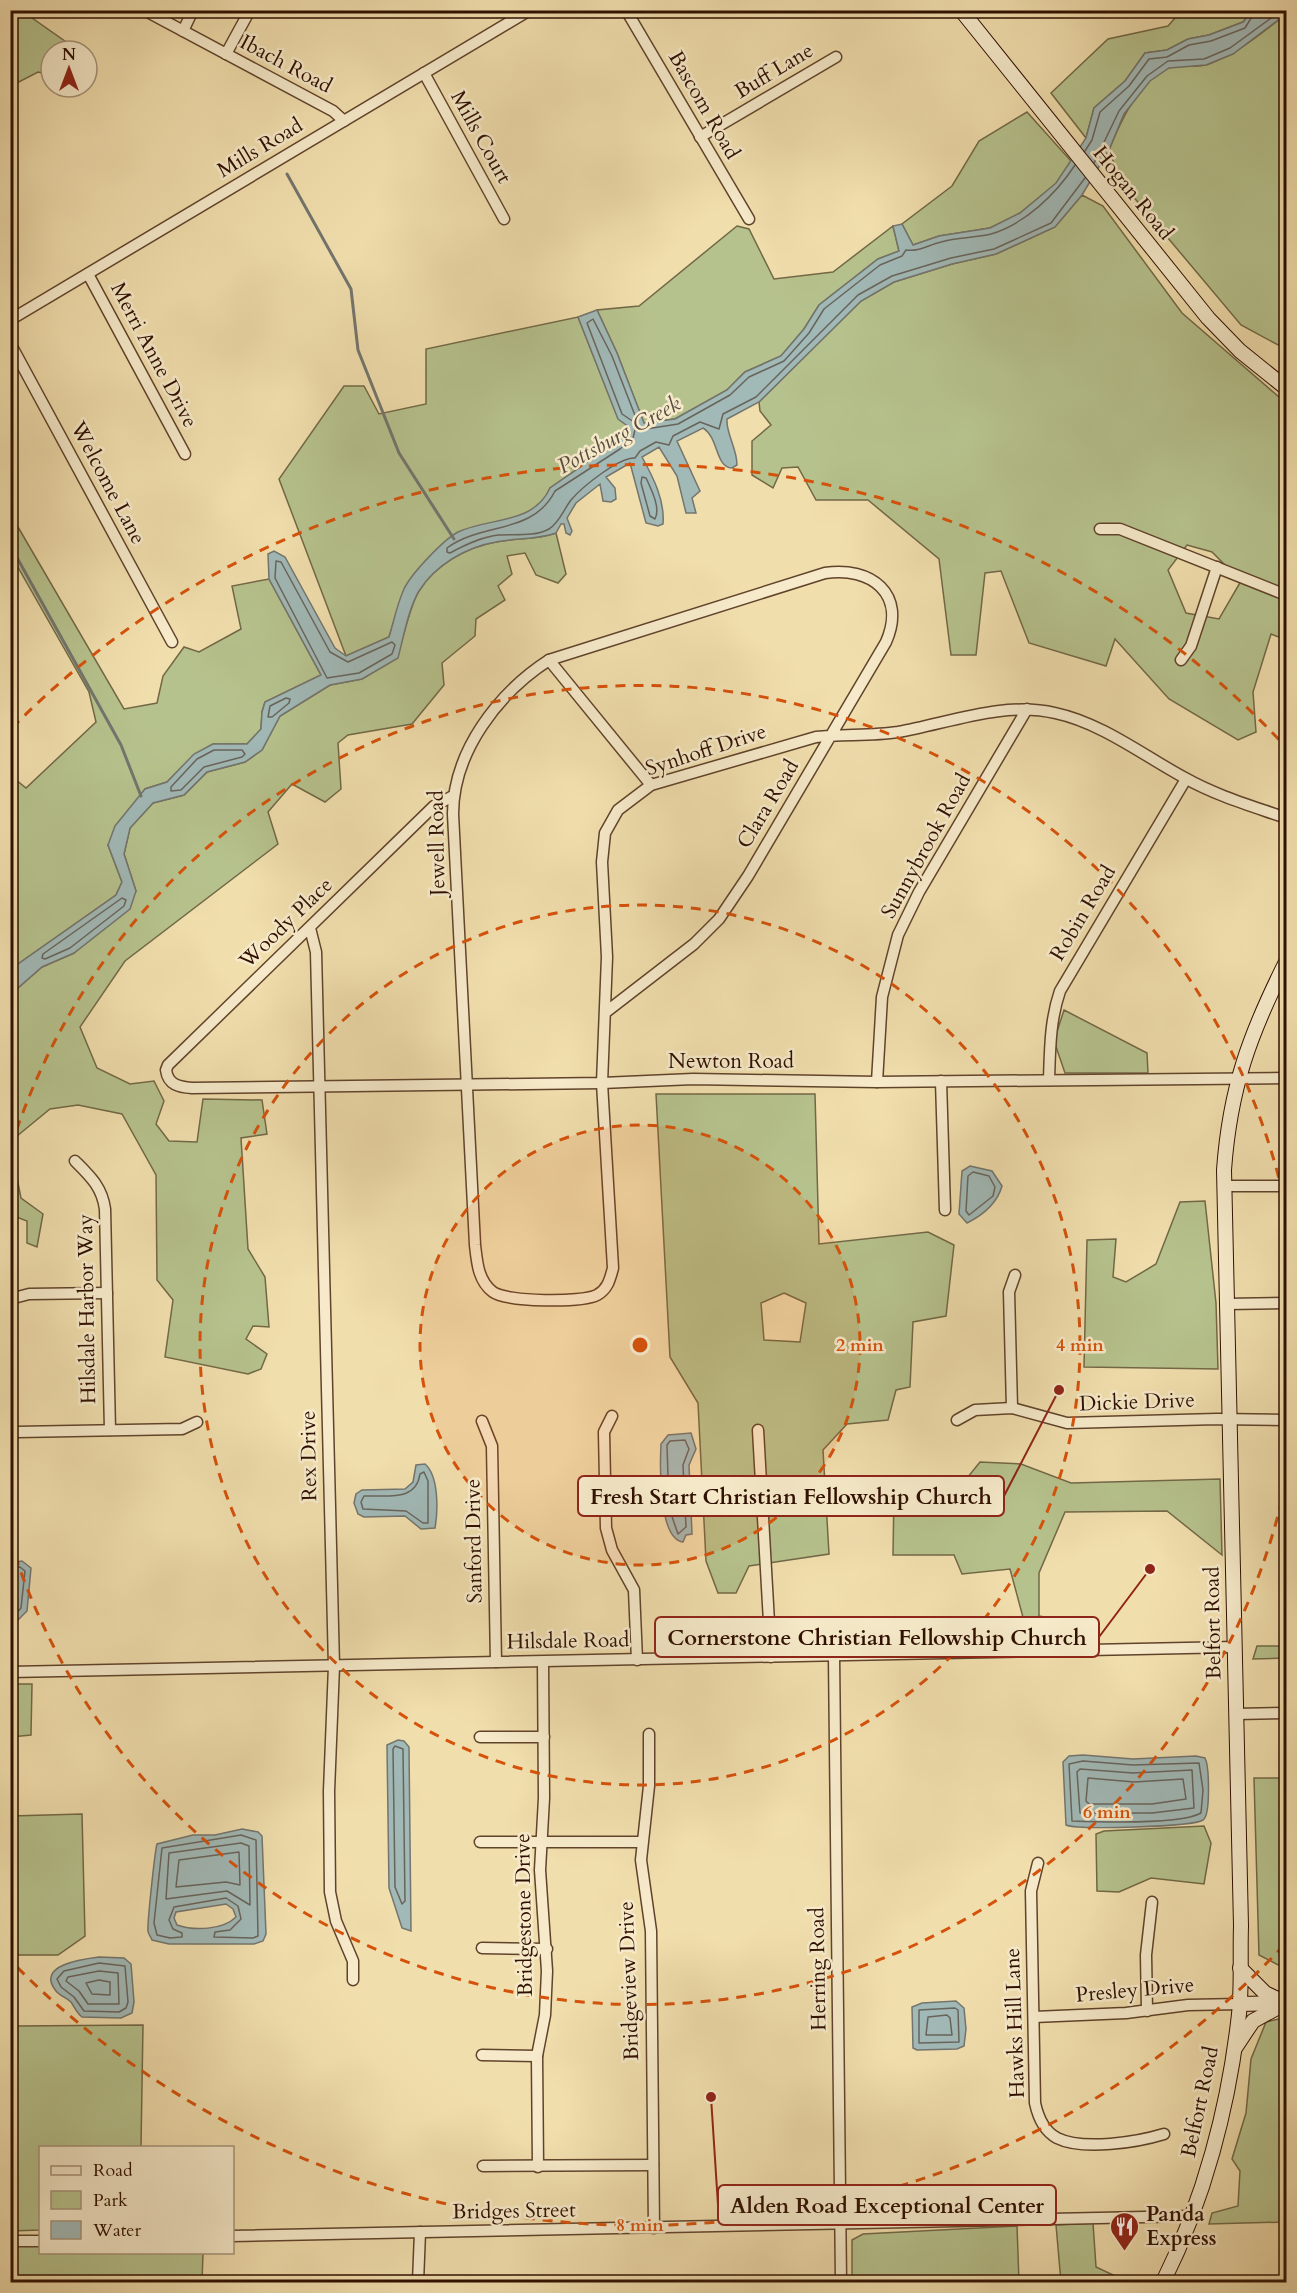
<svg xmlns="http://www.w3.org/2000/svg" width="1297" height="2293" font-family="Cardo,serif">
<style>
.green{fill:#b6c28d;stroke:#726846;stroke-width:1.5;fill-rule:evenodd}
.water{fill:#a1b9b7;stroke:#73756e;stroke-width:1.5;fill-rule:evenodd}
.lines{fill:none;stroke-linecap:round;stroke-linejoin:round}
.shore{stroke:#68645c;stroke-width:1.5}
.stream{stroke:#73756e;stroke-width:3}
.street-casing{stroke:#60432b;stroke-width:13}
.secondary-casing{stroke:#2f0f00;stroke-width:16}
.street{stroke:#f6eaca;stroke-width:10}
.secondary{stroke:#f6eaca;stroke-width:14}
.ring{fill:none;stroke:#d6520b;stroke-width:3;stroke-dasharray:10 8}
.labels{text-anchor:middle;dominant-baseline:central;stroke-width:5;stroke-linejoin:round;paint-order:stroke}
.street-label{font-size:21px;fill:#2f0f00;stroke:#f6eaca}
.poi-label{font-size:21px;font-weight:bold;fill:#2f0f00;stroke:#f6eaca;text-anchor:start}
.water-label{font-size:22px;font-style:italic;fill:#574a40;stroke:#f6eaca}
.centre{fill:#d6520b;stroke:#f6eaca;stroke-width:3}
.ring-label{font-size:18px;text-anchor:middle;font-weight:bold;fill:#d6520b;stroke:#f6eaca;stroke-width:5;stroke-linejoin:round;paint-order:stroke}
.leader{fill:none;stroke:#8f2418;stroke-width:2}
.callout-dot{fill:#8f2418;stroke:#f6eaca;stroke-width:2}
.callout{fill:#f6eaca;stroke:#8f2418;stroke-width:2}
.callout-label{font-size:22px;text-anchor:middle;font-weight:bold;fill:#2f0f00}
</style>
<rect width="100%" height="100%" fill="#f1dead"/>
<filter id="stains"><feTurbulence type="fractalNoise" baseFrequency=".00333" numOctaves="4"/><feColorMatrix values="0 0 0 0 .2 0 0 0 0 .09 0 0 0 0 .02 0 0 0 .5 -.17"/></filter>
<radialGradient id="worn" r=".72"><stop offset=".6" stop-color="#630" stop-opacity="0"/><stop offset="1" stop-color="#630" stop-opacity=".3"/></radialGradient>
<g class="green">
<polygon points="11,10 22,11 79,51 51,51 51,75 38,72 11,86"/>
<polygon points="1181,11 1252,11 1243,22 1209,35 1188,39 1167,50 1145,53 1125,81 1094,108 1086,138 1051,93 1108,39 1168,26"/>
<path d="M 1286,14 L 1286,340 L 1278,345 L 1241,325 L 1121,182 L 1109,150 C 1119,125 1142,73 1172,67 C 1184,65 1197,68 1209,64 C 1238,53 1262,33 1286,14 Z"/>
<polygon points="1027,112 1071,161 1056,184 1020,213 990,228 939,236 913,245 902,224 952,186 979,141"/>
<path d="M 1082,195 L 1103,206 L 1182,313 L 1286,403 L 1286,640 L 1271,634 L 1253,692 L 1256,732 L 1238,740 L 1169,699 L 1115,639 L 1106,666 L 1029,643 L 1001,571 L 985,573 L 976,655 L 951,655 L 939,559 L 868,500 L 816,500 L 798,467 L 782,468 L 773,488 L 752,475 L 752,441 L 771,425 L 760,411 L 759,402 L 861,301 L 894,282 L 952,264 L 996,254 L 1055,227 ZM 1187,545 L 1212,552 L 1241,581 L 1219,619 L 1186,613 L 1168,570 Z"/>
<polygon points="737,226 749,229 774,279 833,272 893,226 899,251 878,259 819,305 804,329 781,356 745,372 727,390 675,419 644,423 617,353 597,310 639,306"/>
<polygon points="578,317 618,418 629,427 628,434 550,488 546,497 528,514 459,532 405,587 389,637 346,656 279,479 344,386 364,386 379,414 426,404 426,349"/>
<polygon points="11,515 124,709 157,703 163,676 184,647 199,652 241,629 232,586 269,579 321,675 265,702 262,712 261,729 247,744 213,744 194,755 167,782 145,789 108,845 122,882 116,895 11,969 10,775 26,788 96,722 89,692 11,555"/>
<path d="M 556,533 L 566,574 L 558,583 L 536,575 L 525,553 L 507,556 L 512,574 L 498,586 L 505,600 L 476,619 L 475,636 L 442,663 L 444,685 L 412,724 L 348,735 L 338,743 L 341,789 L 325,802 L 292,784 L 268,812 L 278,844 L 125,961 L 80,1027 L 97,1068 L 130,1084 L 154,1081 L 164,1101 L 156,1124 L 169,1141 L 197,1142 L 203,1099 L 262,1100 L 267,1134 L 241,1138 L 248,1249 L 265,1277 L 269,1327 L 253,1326 L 246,1339 L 267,1354 L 261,1369 L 248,1374 L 165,1357 L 173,1300 L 157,1280 L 156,1175 L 122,1114 L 78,1105 L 50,1109 L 11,1141 L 11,994 L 42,967 L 74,953 L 136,891 L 124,854 L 130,828 L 153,803 L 184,795 L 207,772 L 245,762 L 262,750 L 280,716 L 330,685 L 362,679 L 397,658 C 403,639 409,607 419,591 C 435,565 467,547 496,542 C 516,538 536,540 556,533 Z"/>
<polygon points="1064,1010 1147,1053 1148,1073 1065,1073 1054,1041"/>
<path d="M 656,1094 L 815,1094 L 819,1244 L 928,1232 L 954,1245 L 946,1316 L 913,1322 L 910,1387 L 896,1390 L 888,1420 L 847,1424 L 823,1450 L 829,1554 L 749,1566 L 736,1593 L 718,1593 L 706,1561 L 698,1403 L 670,1357 ZM 784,1293 L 806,1303 L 800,1342 L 764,1340 L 761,1303 Z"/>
<polygon points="11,1148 21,1198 43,1214 37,1247 27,1243 27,1221 11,1215"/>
<polygon points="1205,1201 1216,1303 1218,1369 1084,1367 1087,1240 1116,1239 1113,1277 1126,1282 1156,1264 1180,1202"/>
<polygon points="980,1462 1021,1464 1071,1483 1220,1479 1222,1555 1167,1511 1065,1512 1039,1573 1039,1616 1072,1622 1083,1640 1031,1647 1010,1569 962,1574 954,1555 893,1555 894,1490 959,1488"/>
<polygon points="1257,1646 1286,1646 1286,1658 1253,1659"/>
<polygon points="11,1684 32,1684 31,1735 11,1737"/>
<polygon points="1254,1778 1286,1778 1286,1969 1259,1955"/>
<polygon points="82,1814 85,1936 58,1955 11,1955 11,1816"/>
<polygon points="1204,1826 1211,1843 1204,1884 1151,1878 1119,1892 1097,1891 1096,1834 1104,1831"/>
<polygon points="1279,2019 1286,2019 1286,2222 1209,2224 1212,2213 1238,2206 1240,2171 1232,2159 1246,2113 1251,2059 1266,2022"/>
<polygon points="143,2025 141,2147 40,2148 40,2230 11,2231 16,2026"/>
<polygon points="1093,2223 1096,2267 1128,2282 1061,2282 1056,2225"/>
<polygon points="1017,2226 1019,2282 852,2282 852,2240 863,2234"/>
<polygon points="40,2244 40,2252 203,2253 202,2282 12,2282 13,2247"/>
</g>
<g class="water">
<path d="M 1252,11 L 1286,11 L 1286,14 L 1233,54 L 1206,65 L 1169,68 L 1150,81 L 1124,114 L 1109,150 L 1082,195 L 1055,227 L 996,254 L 952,264 L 894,282 L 861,301 L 759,402 L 727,419 C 726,434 737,448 737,465 L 732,468 C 715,467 719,438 703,428 L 677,441 L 700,491 L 692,498 L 696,513 L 686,513 L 677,476 L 659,447 L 642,457 C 653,477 665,500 663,524 L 658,526 L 646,523 L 630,463 L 606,477 L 615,488 L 616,499 L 611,502 L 603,501 L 600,484 L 576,503 L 567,518 L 572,531 L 570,535 L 566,533 L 564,524 L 561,524 L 556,533 C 536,540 516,538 496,542 C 466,547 435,565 419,591 C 409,607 403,639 398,658 L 362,679 L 330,685 L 280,716 L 262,750 L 245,762 L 207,772 L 184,795 L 153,803 L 130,828 L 124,854 L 136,891 L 130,909 L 74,953 L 42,967 L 11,994 L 11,969 L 116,895 L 122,882 L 108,845 L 115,826 L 145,789 L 167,782 L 194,754 L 213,744 L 247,744 L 261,729 L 262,712 L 265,702 L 321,675 L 269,579 L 268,554 L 274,551 L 285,557 L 335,648 L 346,656 L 389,637 C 394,621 397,604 404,589 C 411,574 443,540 458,532 C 490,517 533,525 550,488 L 628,434 L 629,427 L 618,419 L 578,317 L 597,310 L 617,353 L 644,423 L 675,419 L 727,390 L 745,372 L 781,356 L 804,329 L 819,305 L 878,259 L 899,251 L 893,226 L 902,224 L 913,245 L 939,236 L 990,228 L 1020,213 L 1056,183 L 1086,138 L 1094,108 L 1125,81 L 1145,53 L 1167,50 L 1188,39 L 1209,35 L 1243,22 Z"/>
<path d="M 970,1166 L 992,1171 L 1002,1186 C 997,1204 983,1215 967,1223 L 959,1214 L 962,1171 Z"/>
<path d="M 691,1433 L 696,1449 L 689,1465 L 692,1534 L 686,1535 L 683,1542 C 658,1539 660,1464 661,1444 L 668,1435 Z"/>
<path d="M 425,1464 C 439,1476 438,1511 435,1528 L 421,1529 L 405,1516 L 364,1517 L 358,1514 L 354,1503 L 356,1494 L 362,1490 L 405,1489 L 413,1482 L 416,1465 Z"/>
<polygon points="22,1561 31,1568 27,1611 11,1627 11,1563"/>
<polygon points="398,1740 404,1741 409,1747 411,1931 402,1928 389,1888 387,1745"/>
<path d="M 1083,1755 L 1133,1759 L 1196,1756 L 1205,1758 C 1209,1765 1211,1815 1203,1820 C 1192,1827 1078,1830 1066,1825 L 1063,1762 L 1069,1756 Z"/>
<path d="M 242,1829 L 258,1832 L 262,1836 L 266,1934 L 263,1941 L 254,1944 L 169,1944 L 152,1940 C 151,1937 148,1934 148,1931 C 147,1925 155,1850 157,1844 L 193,1835 L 215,1835 ZM 226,1904 L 233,1909 L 236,1917 C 223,1930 194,1931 177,1925 L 174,1918 L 176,1912 Z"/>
<path d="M 99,1957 L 124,1958 L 131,1964 L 134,2002 L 132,2013 L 121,2018 L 82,2017 C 77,2013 75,2008 71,2002 C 67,1998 60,1996 56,1991 C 35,1965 83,1959 99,1957 Z"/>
<polygon points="956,2001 964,2008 966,2029 964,2046 957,2049 917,2050 913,2048 912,2007 922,2003"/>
</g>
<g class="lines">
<g class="shore">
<polyline points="1085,151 1092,140 1100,112 1129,86 1149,59 1167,57 1189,45 1211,41 1245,28 1256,10"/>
<polyline points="1094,163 1119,111 1147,76 1168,61 1204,59 1230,48 1282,10"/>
<path d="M 1075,165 C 1056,194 1025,224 991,234 C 975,238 957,237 941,242 C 928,245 919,252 906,250 L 902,256 L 880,265 L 824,309 L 809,333 L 784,361 L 749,377 L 730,395 L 678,424 L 646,429 L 636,426 L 633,438 L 620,449 L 555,491 C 533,535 482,522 447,548 L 447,552 L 450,553 C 465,545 481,537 498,535 C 514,534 535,537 549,529 C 559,523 564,509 571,500 C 582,487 619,457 635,458 L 640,451 L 656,442 L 669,445 L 673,436 L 700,422 L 719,429 L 723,414 L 756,397 L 858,295 L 892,276 L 951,258 L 994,249 L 1051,223 L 1085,178"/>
<polygon points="593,319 612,356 636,418 634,422 622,414 587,323"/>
<path d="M 642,477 L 646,478 C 651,489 661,508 655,519 L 650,516 L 641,483 Z"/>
<polygon points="276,561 281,562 330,652 348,662 392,642 395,645 392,654 359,673 327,678 275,578"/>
<polygon points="286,698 290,699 289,703 272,717 268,717 270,706"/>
<polygon points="214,750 242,750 245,754 242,757 204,767 181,790 171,791 171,787 197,759"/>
<polygon points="122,898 126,900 124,906 70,948 45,959 42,958 43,954"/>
<polygon points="973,1172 989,1176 995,1187 993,1196 969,1215 966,1211 968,1176"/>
<polygon points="685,1440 689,1449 683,1465 686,1527 678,1534 669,1508 667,1445 670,1441"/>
<path d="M 424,1472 L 428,1481 L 428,1523 L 423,1523 L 406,1511 L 363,1509 L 361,1502 L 364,1496 C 387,1495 416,1502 420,1474 Z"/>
<polyline points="10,1569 20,1567 25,1571 21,1608 10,1620"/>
<polygon points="395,1746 403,1749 405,1901 402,1904 395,1887 393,1749"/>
<path d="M 1083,1761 L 1133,1765 L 1199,1763 L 1203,1790 L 1201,1813 C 1180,1825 1099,1822 1072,1821 L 1069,1764 Z"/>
<polygon points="1080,1769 1133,1773 1192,1770 1194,1808 1152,1813 1080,1813 1077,1772"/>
<polygon points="1088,1778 1134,1782 1183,1779 1186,1799 1152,1804 1089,1804 1086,1801"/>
<polygon points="241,1835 256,1840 258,1936 253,1938 214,1937 215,1932 230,1930 241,1919 238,1906 226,1898 174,1907 169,1920 173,1929 182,1933 182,1937 170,1938 157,1935 154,1923 162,1848"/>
<polygon points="241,1843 249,1846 250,1905 227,1891 166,1899 169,1853"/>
<polygon points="239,1852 240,1885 226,1882 176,1887 179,1860"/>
<polygon points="99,1963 125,1966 128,2002 126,2008 119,2012 84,2011 74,1997 61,1987 57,1979 64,1971"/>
<polygon points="99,1971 118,1973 119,2004 88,2004 79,1991 66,1981 68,1977"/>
<polygon points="99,1980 110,1982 110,1995 92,1994 86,1983"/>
<polygon points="955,2008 958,2010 959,2042 919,2043 919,2010"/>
<polygon points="947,2015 950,2018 952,2035 926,2035 928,2017"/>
</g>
<g class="stream">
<polyline points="287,174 351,289 358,350 399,453 454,539"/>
<polyline points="10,545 121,745 141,796"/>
</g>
<defs>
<g id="street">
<polyline points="144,10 333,111 344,121"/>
<polyline points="626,10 749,219"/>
<polyline points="183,31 193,10"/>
<polyline points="226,54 250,10"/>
<polyline points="424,73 504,219"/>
<polyline points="700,137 836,57"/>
<polyline points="88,274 185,454"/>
<polyline points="10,320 530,10"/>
<polyline points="10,343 172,642"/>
<polyline points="1100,529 1120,529 1286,595"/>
<polyline points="549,660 651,785"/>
<polyline points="1181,660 1191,646 1217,567"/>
<path d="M 453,796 L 434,806 L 168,1065 L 166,1070 C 168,1085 179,1087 192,1088 L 602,1083 L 693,1079 L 877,1082 L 1286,1078"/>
<polyline points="310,928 316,952 334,1666 329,1791 330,1892 336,1921 353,1961 353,1980"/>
<path d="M 606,1012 L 694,944 L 719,919 L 748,876 L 886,642 C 907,594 871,566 825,573 L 549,660 C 498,693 453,752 453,814 L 475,1245 C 477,1262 478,1281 493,1292 C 507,1302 581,1303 597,1295 C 608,1289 610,1279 613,1268 L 602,1083 L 607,957 L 602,862 L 605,833 L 618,810 L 651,785 L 816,737 C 843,734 871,736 898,732 C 949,723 1003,701 1055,713 C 1102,723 1144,756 1185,778 C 1217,796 1252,806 1286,818"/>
<path d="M 1049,1080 C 1050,1049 1050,1020 1060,991 L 1186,779"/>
<polyline points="941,1081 945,1210"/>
<polyline points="877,1082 882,997 898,935 919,892 1027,709"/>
<path d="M 75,1161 C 90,1176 102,1187 105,1209 L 110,1430"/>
<polyline points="1224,1186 1286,1186"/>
<polyline points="10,1299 29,1294 107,1293"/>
<polyline points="1227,1304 1286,1303"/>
<polyline points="1012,1408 1009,1292 1015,1275"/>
<polyline points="612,1416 604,1432 606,1528 612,1550 634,1590 637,1660"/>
<polyline points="957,1420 975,1410 1012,1408 1067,1423 1217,1419 1286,1420"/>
<polyline points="482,1421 492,1446 496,1662"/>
<polyline points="758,1430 771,1657"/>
<polyline points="17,1432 182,1429 197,1422"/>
<polyline points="834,1656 841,2282"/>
<polyline points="10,1672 1235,1647"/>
<polyline points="1236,1714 1286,1713"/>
<polyline points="649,1734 649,1786 641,1860 651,1931 654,2228"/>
<polyline points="480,1737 544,1737"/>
<polyline points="480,1842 641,1842"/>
<path d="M 1038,1863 L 1031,1891 L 1035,2103 C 1038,2117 1044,2131 1057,2138 C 1083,2151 1138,2142 1164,2134"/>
<polyline points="482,1948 547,1949"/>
<polyline points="1147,2011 1146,1955 1152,1902"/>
<polyline points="1034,2017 1126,2013 1188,2005 1240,2004"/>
<polyline points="482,2055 537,2056"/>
<polyline points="483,2166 653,2165"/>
<polyline points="538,2167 537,2056 545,2015 547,1971 540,1870 544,1798 543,1662"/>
<polyline points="232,2236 1192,2216"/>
<polyline points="10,2241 40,2241"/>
<polyline points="418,2282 420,2232"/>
</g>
<g id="secondary">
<polyline points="961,10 1208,318 1240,351 1286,388"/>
<polyline points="1240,1968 1265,1993 1286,2003"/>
<polyline points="1240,2004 1279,2003"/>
<polyline points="1235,2048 1253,2021 1286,2003"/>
<path d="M 1163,2282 C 1204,2200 1229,2106 1239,2014 C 1242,1985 1240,1955 1241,1926 L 1224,1170 C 1230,1087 1250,1034 1286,962"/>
</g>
</defs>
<use href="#street" class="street-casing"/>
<use href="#secondary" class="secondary-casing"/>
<use href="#street" class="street"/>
<use href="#secondary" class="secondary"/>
</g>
<circle cx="640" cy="1345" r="220" fill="#d6520b" fill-opacity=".12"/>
<g class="ring">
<circle cx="640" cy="1345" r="220"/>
<circle cx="640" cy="1345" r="440"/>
<path d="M1286 1482A660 660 0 0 1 11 1543M11 1147A660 660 0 0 1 1286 1208"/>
<path d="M1284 1945A880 880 0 0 1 12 1962M12 728A880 880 0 0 1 1284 745"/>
</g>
<defs>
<symbol id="restaurant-pin" viewBox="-11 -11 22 30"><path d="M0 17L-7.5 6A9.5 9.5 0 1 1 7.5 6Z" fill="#8f2418" stroke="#f6eaca"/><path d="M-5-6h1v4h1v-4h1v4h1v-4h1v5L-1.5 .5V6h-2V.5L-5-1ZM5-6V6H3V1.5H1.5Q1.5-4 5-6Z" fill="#fff"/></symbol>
</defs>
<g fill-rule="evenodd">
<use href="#restaurant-pin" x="1108" y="2210" width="33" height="45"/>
</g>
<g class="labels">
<g class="street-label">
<text transform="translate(286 64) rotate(28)">Ibach Road</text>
<text transform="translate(774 71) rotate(-31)">Buff Lane</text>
<text transform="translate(704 105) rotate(60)">Bascom Road</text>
<text transform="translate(481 137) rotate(61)">Mills Court</text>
<text transform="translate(260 148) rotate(-31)">Mills Road</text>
<text transform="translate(1133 193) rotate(51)">Hogan Road</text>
<text transform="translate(154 355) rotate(62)">Merri Anne Drive</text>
<text transform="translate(108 483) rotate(62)">Welcome Lane</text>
<text transform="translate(706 750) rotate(-18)">Synhoff Drive</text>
<text transform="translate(768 804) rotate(-59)">Clara Road</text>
<text transform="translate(437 843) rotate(-91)">Jewell Road</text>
<text transform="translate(926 846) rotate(-61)">Sunnybrook Road</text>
<text transform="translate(1083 913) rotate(-59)">Robin Road</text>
<text transform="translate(286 923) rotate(-44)">Woody Place</text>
<text x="731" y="1061">Newton Road</text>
<text transform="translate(87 1309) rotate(-91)">Hilsdale Harbor Way</text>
<text transform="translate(1137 1402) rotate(-2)">Dickie Drive</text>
<text transform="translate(309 1456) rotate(-91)">Rex Drive</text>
<text transform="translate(474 1541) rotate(-91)">Sanford Drive</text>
<text transform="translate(1213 1623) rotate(-91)">Belfort Road</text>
<text transform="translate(568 1641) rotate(-1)">Hilsdale Road</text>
<text transform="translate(524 1915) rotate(-91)">Bridgestone Drive</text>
<text transform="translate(818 1969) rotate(-91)">Herring Road</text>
<text transform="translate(629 1981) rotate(-92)">Bridgeview Drive</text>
<text transform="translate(1135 1990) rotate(-5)">Presley Drive</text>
<text transform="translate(1015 2023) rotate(-92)">Hawks Hill Lane</text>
<text transform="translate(1200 2102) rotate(-78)">Belfort Road</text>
<text transform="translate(514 2211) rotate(-1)">Bridges Street</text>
</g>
<g class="poi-label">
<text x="1146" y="2214">Panda<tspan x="1146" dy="24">Express</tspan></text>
</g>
<g class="water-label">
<text transform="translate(619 435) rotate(-29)">Pottsburg Creek</text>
</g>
</g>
<circle cx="640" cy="1345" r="9" class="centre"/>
<g class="ring-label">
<text x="860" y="1351">2 min</text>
<text x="1080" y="1351">4 min</text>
<text x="1107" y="1818">6 min</text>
<text x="640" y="2231">8 min</text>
</g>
<path class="leader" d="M1059 1390L1004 1496M1150 1569L1099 1637M711 2097L718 2205"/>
<g class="callout-dot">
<circle cx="1059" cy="1390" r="6"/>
<circle cx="1150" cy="1569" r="6"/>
<circle cx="711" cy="2097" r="6"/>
</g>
<g class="callout">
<rect x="578" y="1476" width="426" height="40" rx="6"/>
<rect x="655" y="1617" width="444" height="40" rx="6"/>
<rect x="718" y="2185" width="338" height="40" rx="6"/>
</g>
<g class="callout-label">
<text x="791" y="1504">Fresh Start Christian Fellowship Church</text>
<text x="877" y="1645">Cornerstone Christian Fellowship Church</text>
<text x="887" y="2213">Alden Road Exceptional Center</text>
</g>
<rect width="1297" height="2293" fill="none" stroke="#f1dead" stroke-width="36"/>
<rect x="12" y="12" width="1273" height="2269" fill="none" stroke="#2f0f00" stroke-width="3"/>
<rect x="18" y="18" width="1261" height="2257" fill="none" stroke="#2f0f00" stroke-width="1.5"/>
<rect x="39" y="2146" width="195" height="108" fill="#f6eaca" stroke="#a69279" stroke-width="1.5"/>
<rect x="51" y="2166" width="30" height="9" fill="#f6eaca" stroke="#a69279" stroke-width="1.5"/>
<text x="93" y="2176" font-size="18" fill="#2f0f00">Road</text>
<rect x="51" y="2191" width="30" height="18" fill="#b6c28d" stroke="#a69279" stroke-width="1.5"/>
<text x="93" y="2206" font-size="18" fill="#2f0f00">Park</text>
<rect x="51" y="2221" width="30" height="18" fill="#a1b9b7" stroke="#a69279" stroke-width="1.5"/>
<text x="93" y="2236" font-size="18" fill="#2f0f00">Water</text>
<g transform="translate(69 69)"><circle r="28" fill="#f6eaca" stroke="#a69279" stroke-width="1.5"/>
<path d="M0-4.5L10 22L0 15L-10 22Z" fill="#8f2418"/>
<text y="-9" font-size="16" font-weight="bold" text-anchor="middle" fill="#2f0f00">N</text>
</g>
<rect width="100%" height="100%" filter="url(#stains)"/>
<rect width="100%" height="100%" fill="url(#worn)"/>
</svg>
